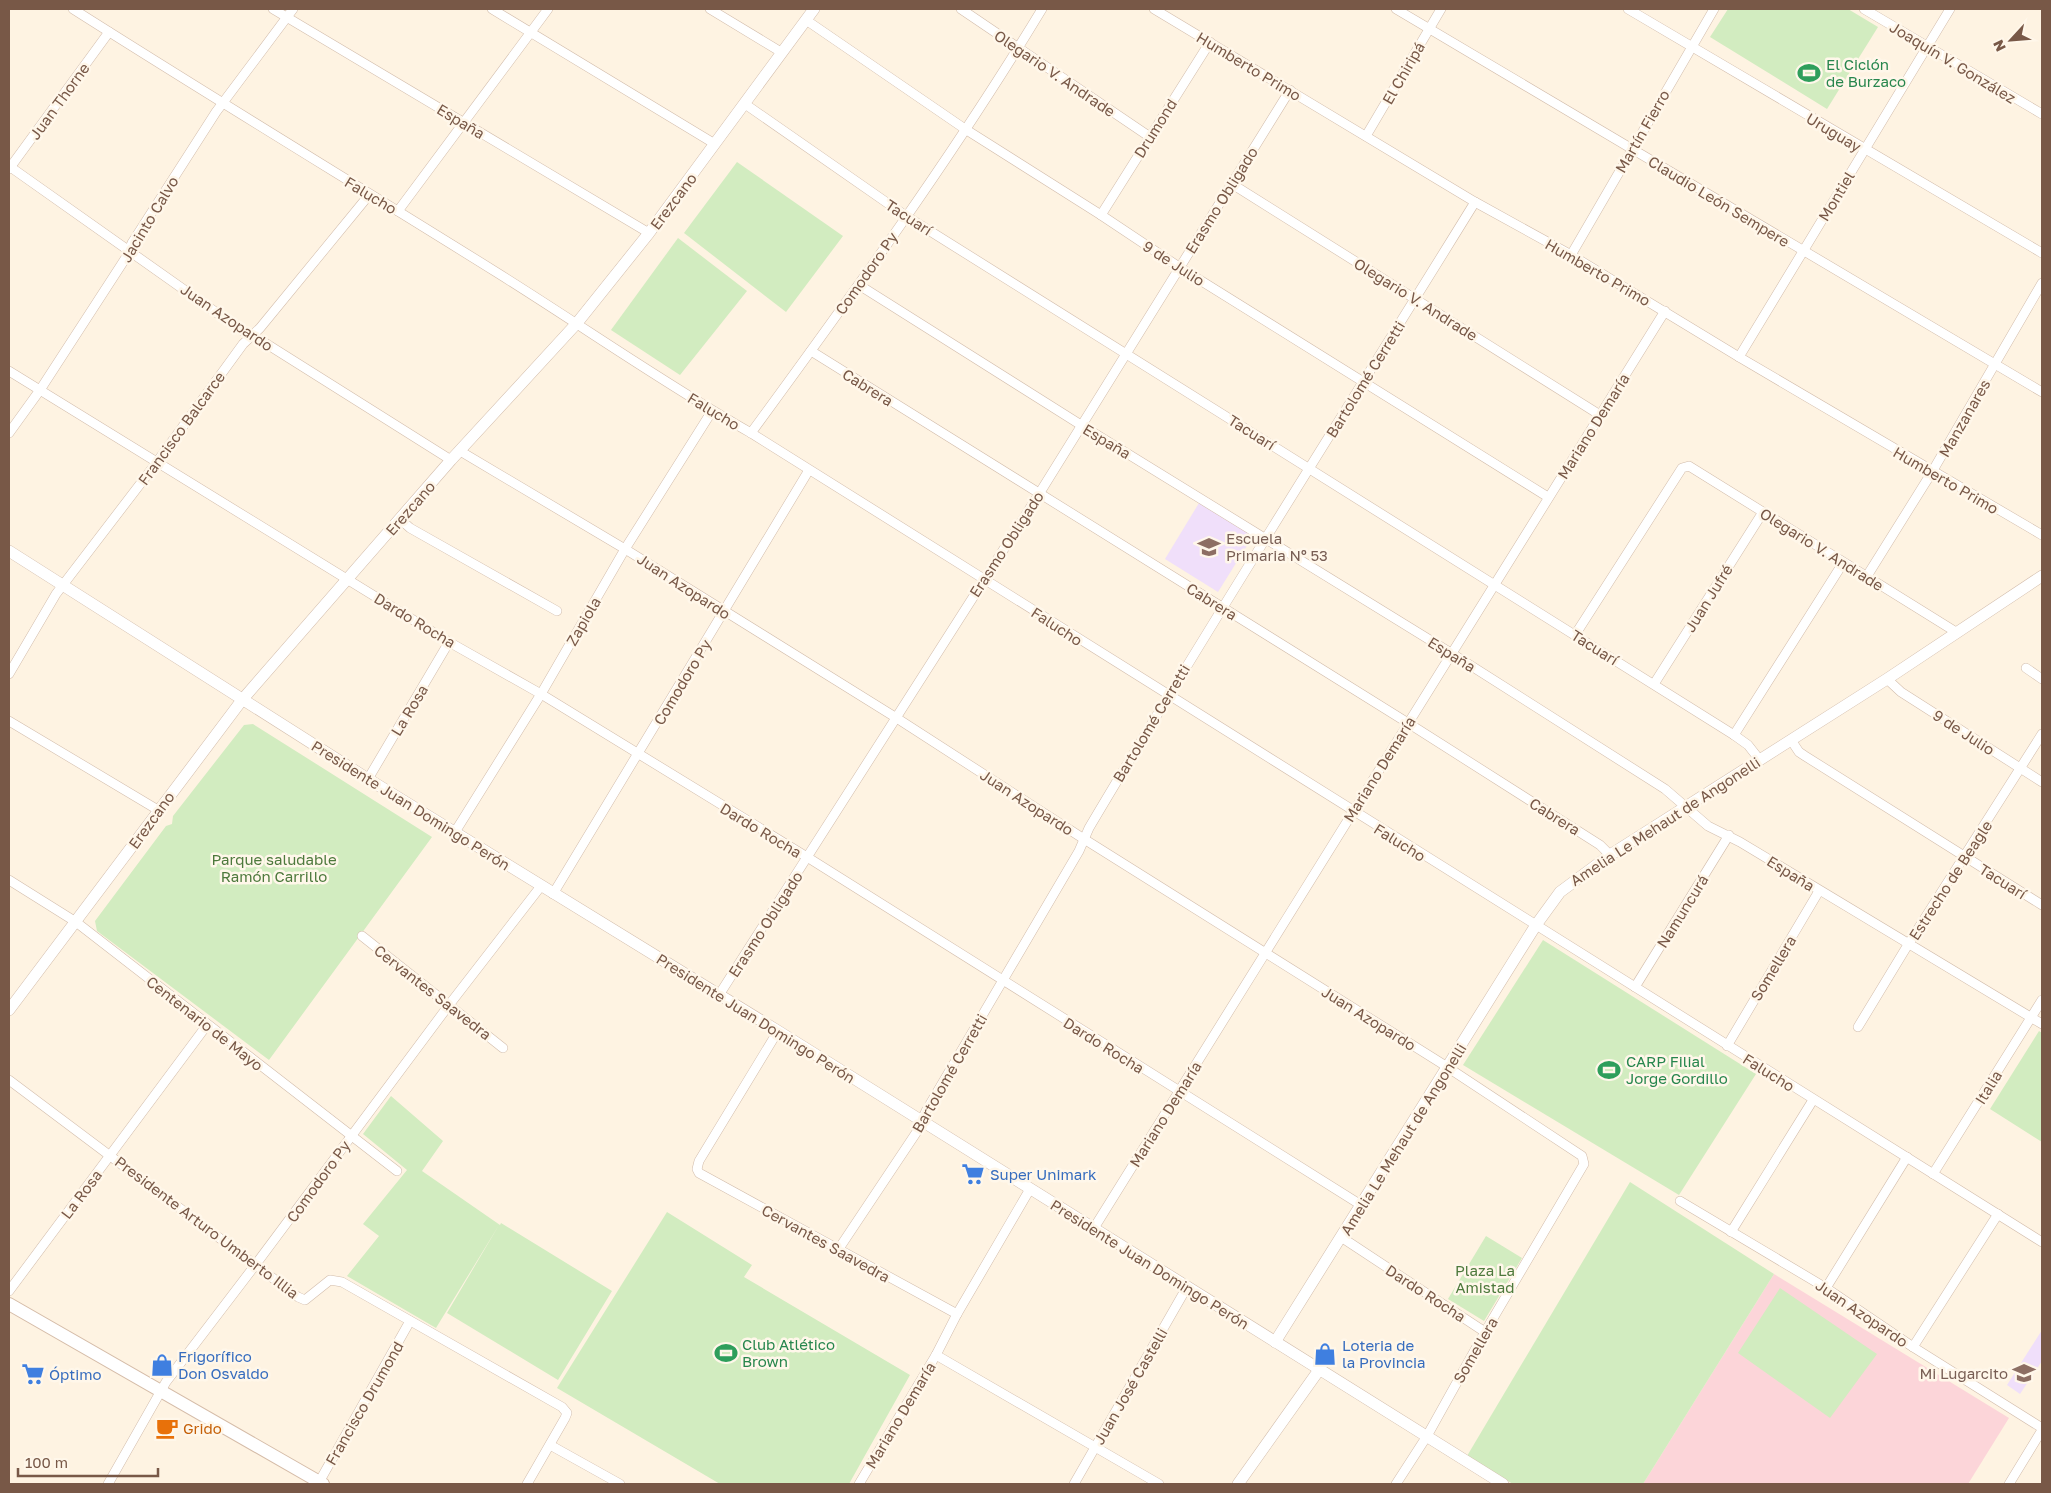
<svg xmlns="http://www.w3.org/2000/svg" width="2051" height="1493" font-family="'Golos Text',sans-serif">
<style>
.education{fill:#f0dffa}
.medical{fill:#fcd5d9}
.green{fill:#d2ecc0}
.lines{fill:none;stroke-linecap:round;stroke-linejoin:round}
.minor-casing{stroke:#d2bcab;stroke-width:10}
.tertiary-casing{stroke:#d2bcab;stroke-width:12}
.secondary-casing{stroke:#d5bca8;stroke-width:14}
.minor{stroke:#fff;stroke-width:9}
.tertiary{stroke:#fff;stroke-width:11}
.secondary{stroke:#fff;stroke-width:12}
.labels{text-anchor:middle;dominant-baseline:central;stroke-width:5;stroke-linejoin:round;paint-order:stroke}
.street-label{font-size:15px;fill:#785847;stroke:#fff7ea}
.leisure-label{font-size:15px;fill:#27864d;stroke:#fff7ea;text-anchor:start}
.education-label{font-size:15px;fill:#785e54;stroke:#fff7ea;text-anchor:start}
.park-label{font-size:15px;fill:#4d793c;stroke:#fff7ea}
.shop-label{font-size:15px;fill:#366cbe;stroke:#fff7ea;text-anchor:start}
.food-label{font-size:15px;fill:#c56008;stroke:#fff7ea;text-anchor:start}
</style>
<rect width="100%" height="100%" fill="#fef3e2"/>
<g class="education">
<polygon points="1199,503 1253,536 1218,592 1165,559"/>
<polygon points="2042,1330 2042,1361 2020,1394 2007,1385"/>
</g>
<polygon class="medical" points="1774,1274 2009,1418 1968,1484 1643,1484"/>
<g class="green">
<polygon points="1728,9 1848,9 1878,27 1827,109 1710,37"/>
<polygon points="737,162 843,236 786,312 684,233"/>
<polygon points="678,238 747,291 680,375 611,330"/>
<polygon points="253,724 432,837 269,1060 97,931 95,921 166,826 172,824 173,816 244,725"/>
<polygon points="1543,940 1756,1074 1679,1195 1463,1065"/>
<polygon points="2039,1031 2042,1033 2042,1142 1990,1109"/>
<polygon points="391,1096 443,1141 422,1171 500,1225 501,1223 612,1291 558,1380 447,1313 499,1225 436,1328 347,1276 379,1236 363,1224 407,1170 363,1134"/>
<polygon points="1630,1182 1774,1274 1643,1484 1513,1484 1467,1456"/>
<polygon points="667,1212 752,1265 744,1277 910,1375 849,1484 720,1484 557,1388"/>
<polygon points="1486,1236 1522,1258 1484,1321 1448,1299"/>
<polygon points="1780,1288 1877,1354 1830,1418 1738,1353"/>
</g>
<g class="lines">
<defs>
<g id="minor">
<path d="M 73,9 C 213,98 355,184 496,272 C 581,325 663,383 751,433 C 1180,704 1611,973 2042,1242"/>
<polyline points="273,9 649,233"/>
<polyline points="492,9 715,144"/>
<polyline points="710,9 781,52"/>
<polyline points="961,9 1150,137"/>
<polyline points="1154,9 1475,202 1571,255 1739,357 2042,535"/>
<polyline points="1396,9 2042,392"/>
<polyline points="1628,9 2042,253"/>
<polyline points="1864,9 2042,114"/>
<polyline points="806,20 965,129 1101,215 1179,267 1548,497"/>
<polyline points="745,104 906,216 1734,735 1748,745 1759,759"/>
<polyline points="1366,136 1441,9"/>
<polyline points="9,166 241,330 262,341 451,460"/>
<polyline points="9,169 109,32"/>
<polyline points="1232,184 1600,415"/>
<polyline points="398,211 548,9"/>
<polyline points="1101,215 1210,42"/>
<polyline points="1571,255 1714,9"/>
<polyline points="859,285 1081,425 1451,653 1665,789 1708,826 1740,842 2042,1024"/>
<polyline points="811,351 1408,723 1600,845 1610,855"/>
<polyline points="1739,357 1950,9"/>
<polyline points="9,371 449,642 541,694 807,857 1361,1205"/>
<polyline points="9,433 40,390 125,259 132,243 216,112 293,9"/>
<path d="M 751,433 C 852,295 953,156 1042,9"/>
<polyline points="460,451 625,549 895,717 1084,839 1441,1063 1582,1156 1584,1164 1485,1332 1427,1436 1396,1484"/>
<polyline points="400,519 410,528 557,611"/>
<polyline points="1867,576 1932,472 2042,283"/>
<polyline points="1575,635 1682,468 1689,466 1956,632"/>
<polyline points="2026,668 2042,679"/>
<polyline points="9,674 56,594 157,462 243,344 260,328 369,195"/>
<polyline points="1887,679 1901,692 2042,782"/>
<polyline points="1654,684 1763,512"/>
<polyline points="9,721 158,810"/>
<polyline points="1734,735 1843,563"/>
<polyline points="1791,740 1799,752 1805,756 2042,905"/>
<polyline points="368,779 449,642"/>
<polyline points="455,832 541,694 625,549 712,411"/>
<polyline points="9,880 76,922 397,1171"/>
<polyline points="553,894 809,470"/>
<polyline points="362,936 503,1048"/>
<polyline points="1635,987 1729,835"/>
<polyline points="719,995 1039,494 1290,90"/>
<polyline points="1858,1027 1909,943 2042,734"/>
<polyline points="778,1031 699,1161 697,1169 699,1173 957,1314"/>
<polyline points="1727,1046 1819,891"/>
<polyline points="9,1080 298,1297 305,1300 330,1280 342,1282 562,1407 567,1413 565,1418 527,1484"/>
<polyline points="1933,1174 2042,1000"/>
<polyline points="1680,1201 1826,1288 1913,1347 2042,1428"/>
<polyline points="1094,1228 1665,311"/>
<polyline points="1731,1232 1813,1100"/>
<polyline points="1341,1237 1485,1332"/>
<path d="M 838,1250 L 916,1133 L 926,1111 L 1079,851 L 1089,828 C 1214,617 1346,411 1475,202"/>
<polyline points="1826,1288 1907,1157"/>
<polyline points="9,1291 207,1025"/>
<polyline points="1913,1347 1998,1214"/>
<polyline points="936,1355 1159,1484"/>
<polyline points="550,1445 620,1484"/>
<polyline points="108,1484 166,1382 256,1264 449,1005 541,886"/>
<polyline points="318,1484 410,1321"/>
<polyline points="859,1484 936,1355 957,1314 1030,1189"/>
<polyline points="1074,1484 1187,1287"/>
<polyline points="2009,1484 2042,1430"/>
</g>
<g id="tertiary">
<polyline points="9,551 368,779 778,1031 1503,1484"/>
<polyline points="9,1010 242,700 451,460 577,323 649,233 814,9"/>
<polyline points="1275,1342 1536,925 1560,892 1610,855 1887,679 2042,576"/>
<polyline points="1238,1484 1319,1370"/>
</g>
<polyline id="secondary" points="9,1304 323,1484"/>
</defs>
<use href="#minor" class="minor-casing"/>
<use href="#tertiary" class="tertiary-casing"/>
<use href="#secondary" class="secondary-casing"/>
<use href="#minor" class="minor"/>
<use href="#tertiary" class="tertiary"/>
<use href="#secondary" class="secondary"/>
</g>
<defs>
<symbol id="stadium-bare" viewBox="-9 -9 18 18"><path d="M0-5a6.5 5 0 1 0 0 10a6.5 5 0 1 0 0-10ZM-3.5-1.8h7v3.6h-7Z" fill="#2e9e5b" stroke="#fff7ea" stroke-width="2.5" paint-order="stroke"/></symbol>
<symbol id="school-bare" viewBox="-9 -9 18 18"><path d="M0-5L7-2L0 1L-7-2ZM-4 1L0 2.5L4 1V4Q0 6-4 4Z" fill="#8d6e63" stroke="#fff7ea" stroke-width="2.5" paint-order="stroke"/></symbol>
<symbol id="supermarket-bare" viewBox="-9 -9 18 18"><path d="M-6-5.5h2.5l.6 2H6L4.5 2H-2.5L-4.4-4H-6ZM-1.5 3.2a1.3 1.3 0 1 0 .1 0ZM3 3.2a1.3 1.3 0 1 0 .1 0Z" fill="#3f7fe0" stroke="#fff7ea" stroke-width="2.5" paint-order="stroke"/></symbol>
<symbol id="shop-bare" viewBox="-9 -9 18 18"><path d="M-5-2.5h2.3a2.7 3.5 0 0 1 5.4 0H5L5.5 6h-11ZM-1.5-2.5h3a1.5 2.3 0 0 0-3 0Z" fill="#3f7fe0" stroke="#fff7ea" stroke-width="2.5" paint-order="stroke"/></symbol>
<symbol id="cafe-bare" viewBox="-9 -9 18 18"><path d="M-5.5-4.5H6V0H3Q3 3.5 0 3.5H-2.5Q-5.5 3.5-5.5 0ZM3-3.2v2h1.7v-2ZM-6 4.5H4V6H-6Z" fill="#e8710a" stroke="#fff7ea" stroke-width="2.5" paint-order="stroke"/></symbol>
</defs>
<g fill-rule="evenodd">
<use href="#stadium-bare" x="1793" y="57" width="32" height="32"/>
<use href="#school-bare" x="1193" y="531" width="32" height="32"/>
<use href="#stadium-bare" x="1593" y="1054" width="32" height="32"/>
<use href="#supermarket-bare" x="957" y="1158" width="32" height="32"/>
<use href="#stadium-bare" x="710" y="1337" width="32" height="32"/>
<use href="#shop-bare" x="1309" y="1338" width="32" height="32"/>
<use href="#shop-bare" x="146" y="1349" width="32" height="32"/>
<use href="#school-bare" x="2008" y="1357" width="32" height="32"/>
<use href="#supermarket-bare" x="17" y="1358" width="32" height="32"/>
<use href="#cafe-bare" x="151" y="1412" width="32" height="32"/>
</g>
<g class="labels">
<g class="street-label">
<text transform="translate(1953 62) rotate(31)">Joaquín V. González</text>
<text transform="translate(1249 66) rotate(31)">Humberto Primo</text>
<text transform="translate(1055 73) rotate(34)">Olegario V. Andrade</text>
<text transform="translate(1403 73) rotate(-60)">El Chiripá</text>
<text transform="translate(59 101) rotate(-54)">Juan Thorne</text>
<text transform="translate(461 121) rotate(31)">España</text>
<text transform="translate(1155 128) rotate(-58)">Drumond</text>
<text transform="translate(1642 131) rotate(-60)">Martín Fierro</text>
<text transform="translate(1834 132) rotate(31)">Uruguay</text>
<text transform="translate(371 195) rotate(31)">Falucho</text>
<text transform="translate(1836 196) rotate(-59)">Montiel</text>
<text transform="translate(1221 200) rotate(-58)">Erasmo Obligado</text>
<text transform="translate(673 201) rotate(-53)">Erezcano</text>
<text transform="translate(1719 201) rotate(31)">Claudio León Sempere</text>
<text transform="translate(909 217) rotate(33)">Tacuarí</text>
<text transform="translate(149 219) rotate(-59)">Jacinto Calvo</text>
<text transform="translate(1174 263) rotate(33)">9 de Julio</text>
<text transform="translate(1598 272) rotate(30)">Humberto Primo</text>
<text transform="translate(866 273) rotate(-55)">Comodoro Py</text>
<text transform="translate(1416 299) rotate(32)">Olegario V. Andrade</text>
<text transform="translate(227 317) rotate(34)">Juan Azopardo</text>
<text transform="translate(1365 379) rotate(-58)">Bartolomé Cerretti</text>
<text transform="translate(868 387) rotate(32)">Cabrera</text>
<text transform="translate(714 411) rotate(31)">Falucho</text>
<text transform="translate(1964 418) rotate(-60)">Manzanares</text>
<text transform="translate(1593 426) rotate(-58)">Mariano Demaría</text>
<text transform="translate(181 428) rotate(-54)">Francisco Balcarce</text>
<text transform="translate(1252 432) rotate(32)">Tacuarí</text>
<text transform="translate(1107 441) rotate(31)">España</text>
<text transform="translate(1946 480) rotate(30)">Humberto Primo</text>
<text transform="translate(410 508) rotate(-49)">Erezcano</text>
<text transform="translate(1006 544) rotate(-57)">Erasmo Obligado</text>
<text transform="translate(1822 549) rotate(32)">Olegario V. Andrade</text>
<text transform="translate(684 586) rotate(33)">Juan Azopardo</text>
<text transform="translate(1708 598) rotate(-58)">Juan Jufré</text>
<text transform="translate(1212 601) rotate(32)">Cabrera</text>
<text transform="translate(415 620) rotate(31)">Dardo Rocha</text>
<text transform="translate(583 621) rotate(-60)">Zapiola</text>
<text transform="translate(1057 626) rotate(33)">Falucho</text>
<text transform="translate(1595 647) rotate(32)">Tacuarí</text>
<text transform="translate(1452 654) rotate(32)">España</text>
<text transform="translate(682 682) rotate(-59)">Comodoro Py</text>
<text transform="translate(409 710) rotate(-59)">La Rosa</text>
<text transform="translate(1151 723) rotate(-59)">Bartolomé Cerretti</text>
<text transform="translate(1964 732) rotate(33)">9 de Julio</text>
<text transform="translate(1379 769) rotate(-58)">Mariano Demaría</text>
<text transform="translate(1027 802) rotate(33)">Juan Azopardo</text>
<text transform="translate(411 805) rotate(32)">Presidente Juan Domingo Perón</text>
<text transform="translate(1555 816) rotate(32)">Cabrera</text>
<text transform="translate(151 820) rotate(-54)">Erezcano</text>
<text transform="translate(1665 821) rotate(-33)">Amelia Le Mehaut de Angonelli</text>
<text transform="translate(761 830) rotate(31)">Dardo Rocha</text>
<text transform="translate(1400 842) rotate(32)">Falucho</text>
<text transform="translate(1791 873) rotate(32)">España</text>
<text transform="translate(1950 880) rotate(-57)">Estrecho de Beagle</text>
<text transform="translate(2003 881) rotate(32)">Tacuarí</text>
<text transform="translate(1682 911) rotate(-58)">Namuncurá</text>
<text transform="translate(765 924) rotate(-57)">Erasmo Obligado</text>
<text transform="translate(1773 968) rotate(-59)">Somellera</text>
<text transform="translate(433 992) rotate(38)">Cervantes Saavedra</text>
<text transform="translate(756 1018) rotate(32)">Presidente Juan Domingo Perón</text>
<text transform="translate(1369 1018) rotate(32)">Juan Azopardo</text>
<text transform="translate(205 1023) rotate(38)">Centenario de Mayo</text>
<text transform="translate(1104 1045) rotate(32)">Dardo Rocha</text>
<text transform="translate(1769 1072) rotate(32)">Falucho</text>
<text transform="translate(949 1073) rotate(-60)">Bartolomé Cerretti</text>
<text transform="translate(1988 1087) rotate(-58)">Italia</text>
<text transform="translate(1165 1114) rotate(-58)">Mariano Demaría</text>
<text transform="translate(1403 1139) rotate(-58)">Amelia Le Mehaut de Angonelli</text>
<text transform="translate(318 1181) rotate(-54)">Comodoro Py</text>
<text transform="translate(81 1194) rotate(-53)">La Rosa</text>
<text transform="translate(207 1227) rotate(37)">Presidente Arturo Umberto Illia</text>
<text transform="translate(826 1243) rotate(29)">Cervantes Saavedra</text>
<text transform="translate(1150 1264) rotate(32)">Presidente Juan Domingo Perón</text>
<text transform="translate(1426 1293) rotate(33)">Dardo Rocha</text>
<text transform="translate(1862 1313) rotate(34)">Juan Azopardo</text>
<text transform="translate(1475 1350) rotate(-60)">Somellera</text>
<text transform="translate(1130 1386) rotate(-60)">Juan José Castelli</text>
<text transform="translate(364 1403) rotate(-60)">Francisco Drumond</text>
<text transform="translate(900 1415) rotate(-59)">Mariano Demaría</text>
</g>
<g class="leisure-label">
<text x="1826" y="64">El Ciclón<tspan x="1826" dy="17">de Burzaco</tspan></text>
<text x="1626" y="1061">CARP Filial<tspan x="1626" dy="17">Jorge Gordillo</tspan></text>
<text x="742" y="1344">Club Atlético<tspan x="742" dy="17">Brown</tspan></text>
</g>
<g class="education-label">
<text x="1226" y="538">Escuela<tspan x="1226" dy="17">Primaria Nº 53</tspan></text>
<text x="2008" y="1373" text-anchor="end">Mi Lugarcito</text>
</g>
<g class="park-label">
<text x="274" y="859">Parque saludable<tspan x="274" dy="17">Ramón Carrillo</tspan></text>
<text x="1485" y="1270">Plaza La<tspan x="1485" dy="17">Amistad</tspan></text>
</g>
<g class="shop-label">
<text x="990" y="1174">Super Unimark</text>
<text x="1342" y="1345">Loteria de<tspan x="1342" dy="17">la Provincia</tspan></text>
<text x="178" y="1356">Frigorífico<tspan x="178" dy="17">Don Osvaldo</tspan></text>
<text x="49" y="1374">Óptimo</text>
</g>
<g class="food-label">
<text x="183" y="1428">Grido</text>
</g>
</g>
<rect width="2051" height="1493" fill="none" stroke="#785847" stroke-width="20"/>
<g transform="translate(2011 40) rotate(244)" stroke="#fff7ea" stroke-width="4" paint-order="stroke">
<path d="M0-4L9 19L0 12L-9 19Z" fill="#785847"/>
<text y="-8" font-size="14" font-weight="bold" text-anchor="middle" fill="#785847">N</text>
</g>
<path d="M18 1468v8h140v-8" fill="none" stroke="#785847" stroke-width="2.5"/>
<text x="25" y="1468" font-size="15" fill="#785847" stroke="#fff7ea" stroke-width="4" paint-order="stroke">100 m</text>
</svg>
